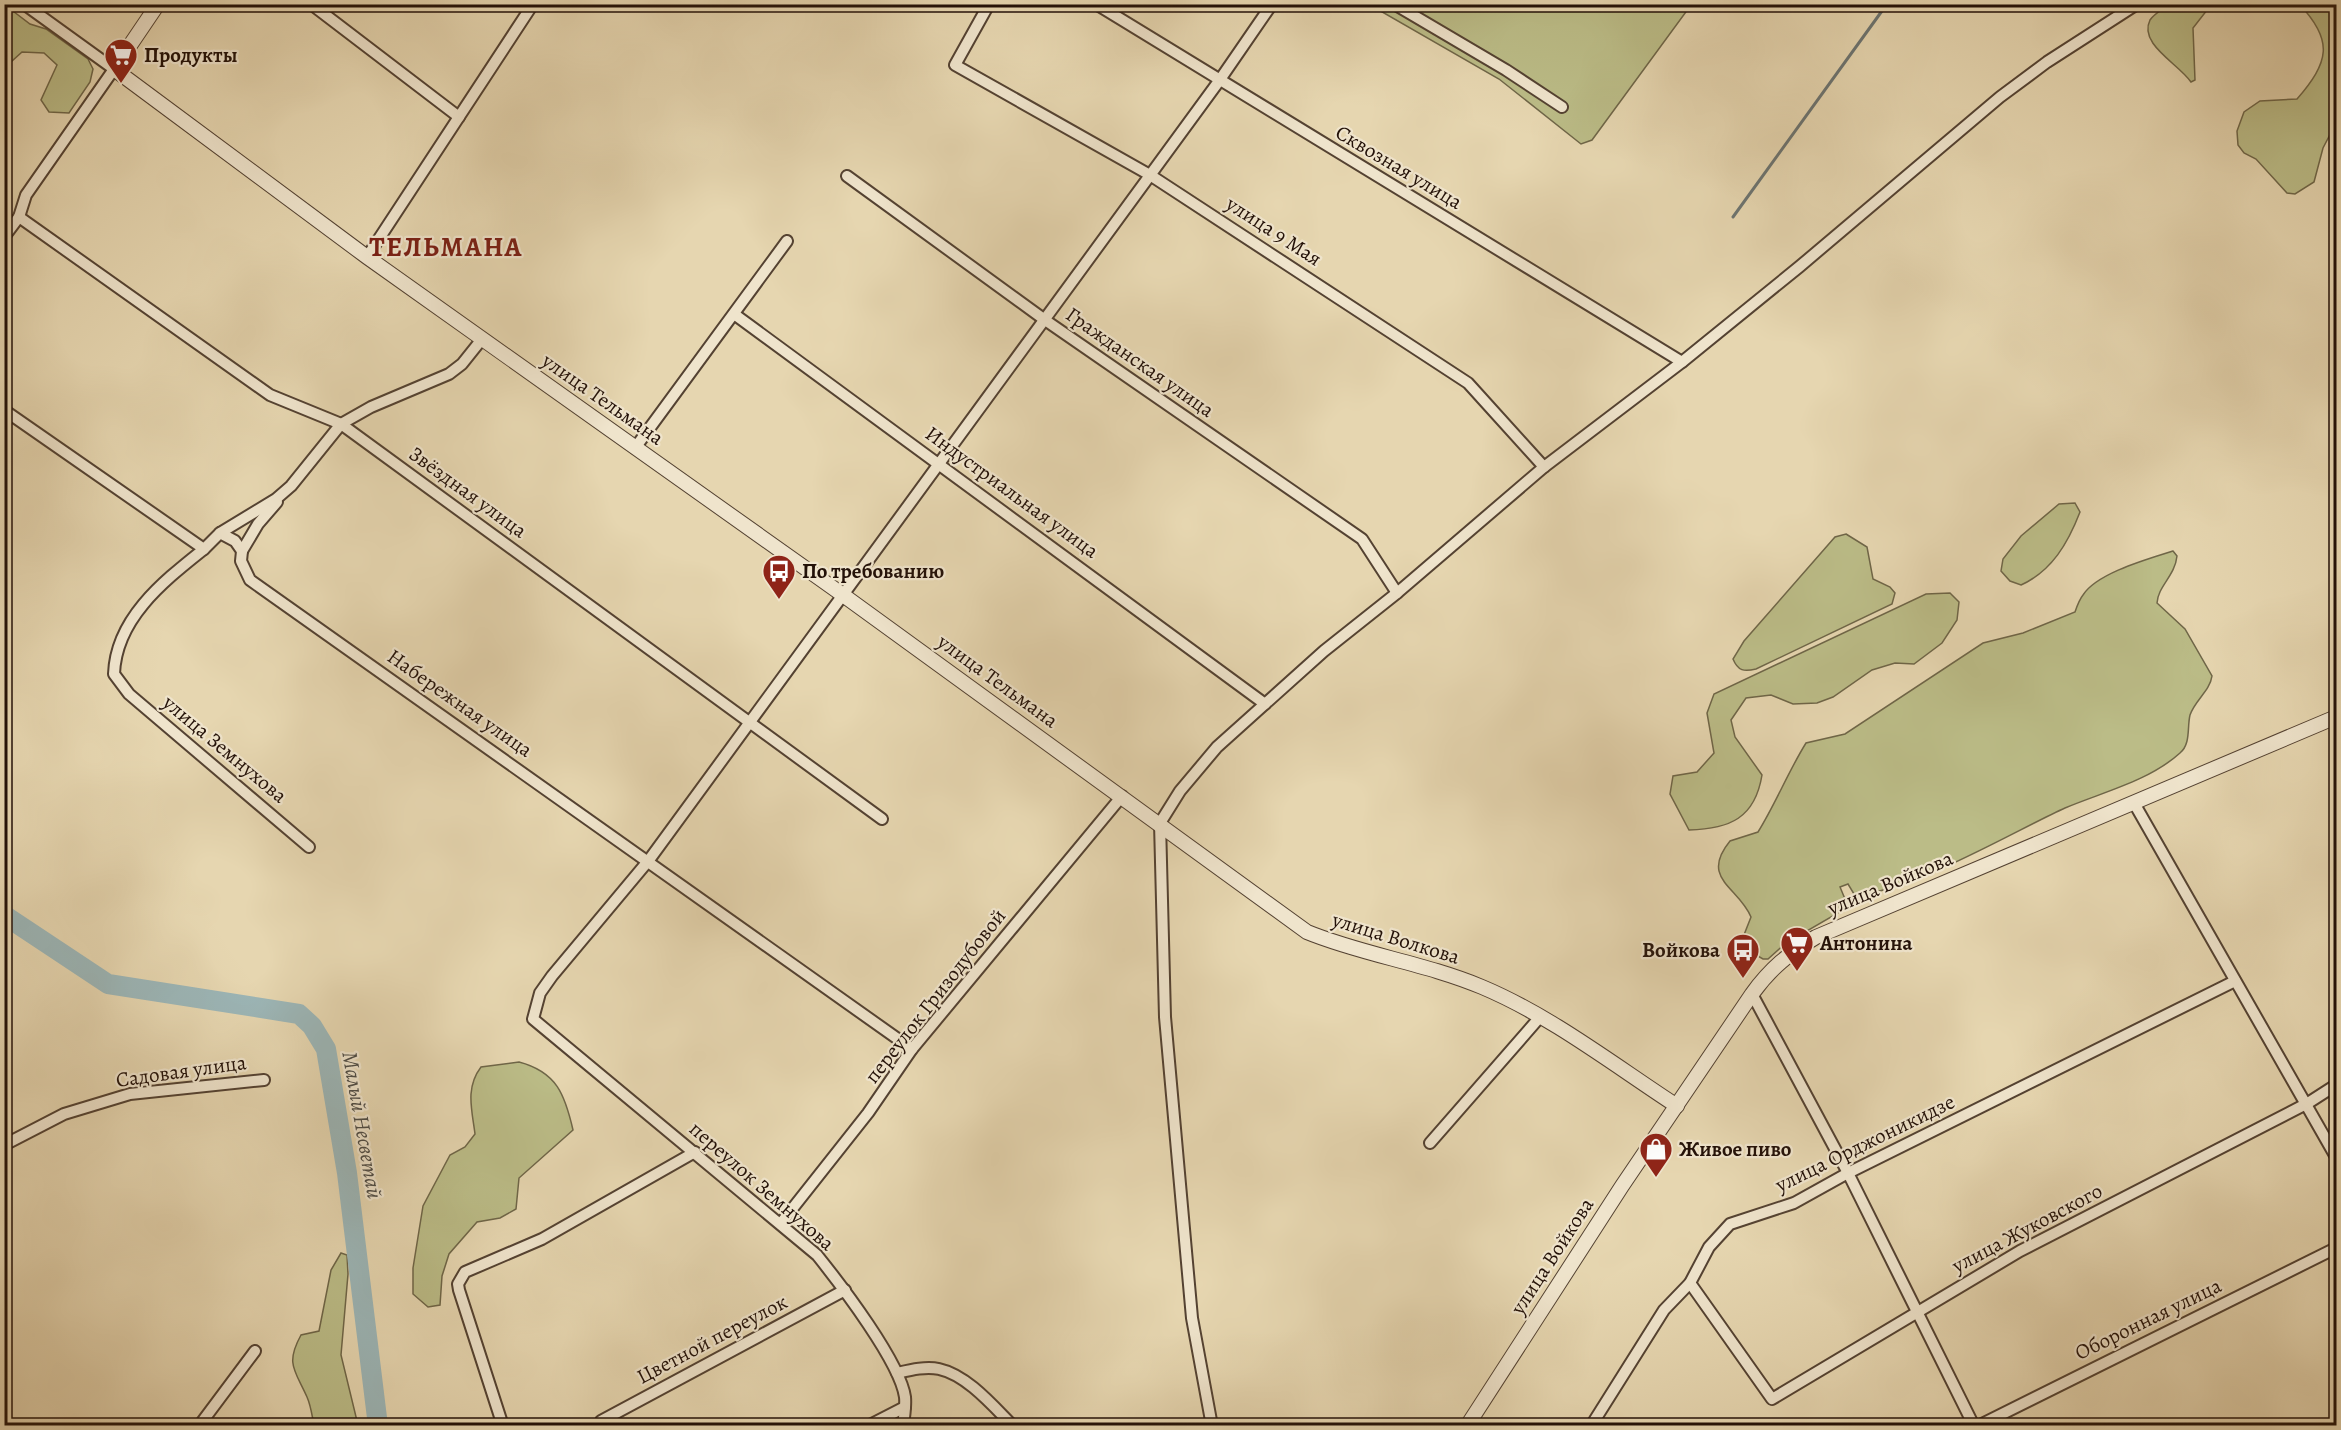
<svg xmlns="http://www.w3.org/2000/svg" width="2341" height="1430" font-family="Alegreya,serif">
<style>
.green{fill:#bbbc87;stroke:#6f6648;stroke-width:1.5}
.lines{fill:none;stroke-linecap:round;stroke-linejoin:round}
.stream{stroke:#6c7471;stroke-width:3}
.river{stroke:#9cb6b7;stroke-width:20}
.minor-casing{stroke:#544232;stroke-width:14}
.tertiary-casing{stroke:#544232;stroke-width:16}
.minor{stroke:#efe4cc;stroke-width:10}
.tertiary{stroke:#efe4cc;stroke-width:14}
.labels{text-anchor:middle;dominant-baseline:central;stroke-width:4.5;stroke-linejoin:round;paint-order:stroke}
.poi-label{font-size:21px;font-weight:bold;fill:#231108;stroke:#efe4cc;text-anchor:start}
.street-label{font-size:21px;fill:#231108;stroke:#efe4cc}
.water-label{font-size:22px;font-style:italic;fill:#4d4b45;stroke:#efe4cc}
.district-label{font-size:27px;font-weight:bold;letter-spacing:1.5px;fill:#7a1f14;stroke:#efe4cc}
</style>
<rect width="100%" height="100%" fill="#e6d6b0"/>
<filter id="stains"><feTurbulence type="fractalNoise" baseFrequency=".00333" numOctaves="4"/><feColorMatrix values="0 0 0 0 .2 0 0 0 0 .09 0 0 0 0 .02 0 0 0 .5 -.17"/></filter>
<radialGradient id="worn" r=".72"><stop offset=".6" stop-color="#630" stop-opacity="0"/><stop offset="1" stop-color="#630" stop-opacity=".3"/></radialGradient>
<g class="green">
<polygon points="5,5 30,24 46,29 88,59 93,69 90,82 69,113 49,112 41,100 57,65 44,53 22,52 11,62 5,74"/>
<polygon points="1370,5 1691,5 1592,140 1581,144 1499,79"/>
<path d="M 2168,5 L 2211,5 L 2193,28 L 2195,80 L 2191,82 C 2179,64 2138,44 2150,20 C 2154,14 2163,9 2168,5 Z"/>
<path d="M 2300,5 L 2336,5 L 2336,123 L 2323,148 L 2314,182 L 2295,194 L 2287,193 L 2256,159 L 2244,153 L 2238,145 L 2237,131 L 2244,112 L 2260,101 L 2297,99 C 2329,62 2334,41 2300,5 Z"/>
<path d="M 2075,503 L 2080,512 C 2068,543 2052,571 2021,585 L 2010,581 L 2001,571 L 2003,559 L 2021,536 L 2059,504 Z"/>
<path d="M 1846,534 L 1867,547 L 1873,579 L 1890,587 L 1895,593 L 1892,604 L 1756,669 C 1744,672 1738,671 1733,659 L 1744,641 L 1835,537 Z"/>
<path d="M 2173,551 L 2177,556 C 2175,576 2158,586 2157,603 L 2185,629 L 2212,676 C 2210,691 2195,700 2190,715 C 2187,727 2191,744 2180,753 C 2149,781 2103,792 2065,808 C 2016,830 1903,897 1854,894 L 1848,884 L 1840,887 L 1845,899 L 1838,913 L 1786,943 L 1768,959 L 1763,959 L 1742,947 L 1742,940 L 1751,917 C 1739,887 1699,879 1730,841 L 1758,832 C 1776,803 1788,772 1806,743 L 1845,734 L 1983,643 L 2023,633 L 2075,612 C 2077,606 2079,600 2083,595 C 2097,573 2148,559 2173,551 Z"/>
<path d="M 1950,593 L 1959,602 L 1957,620 L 1942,643 L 1914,664 L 1895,663 L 1872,670 L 1833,697 L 1817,703 L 1793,704 L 1771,695 L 1746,698 L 1731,720 L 1735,737 L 1762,775 C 1755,818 1730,829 1689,830 L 1670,794 L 1673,776 L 1697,772 L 1714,753 L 1707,713 L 1714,694 L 1926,594 Z"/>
<path d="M 519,1062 C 557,1072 565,1095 573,1130 L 519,1178 L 516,1209 L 500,1218 L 477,1222 L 449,1254 L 442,1276 L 440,1305 L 428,1307 L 413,1294 L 413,1268 L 423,1206 L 450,1155 L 465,1147 L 475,1134 C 472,1110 465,1088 481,1067 Z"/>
<path d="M 341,1253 L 347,1255 L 348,1274 L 341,1355 L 358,1425 L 314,1425 C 312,1416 311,1406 307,1397 C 295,1370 285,1364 301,1335 L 319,1331 L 331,1270 Z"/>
</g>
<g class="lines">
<polyline class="stream" points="1733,217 1887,4"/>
<polyline class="river" points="4,915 108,984 299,1014 312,1026 326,1049 347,1173 378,1426"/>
<defs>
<g id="minor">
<polyline points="311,4 459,117"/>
<polyline points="989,4 955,65 1150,175 1468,383 1544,467"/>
<polyline points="1096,4 1682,362"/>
<polyline points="1394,4 1506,70 1562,107"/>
<polyline points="847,176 1045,320 1362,539 1397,593"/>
<polyline points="19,217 270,395 341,424 882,819"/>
<polyline points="4,237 19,217 26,195 114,69 24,4"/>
<polyline points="367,257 533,4"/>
<polyline points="734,314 1265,704"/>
<polyline points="4,410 204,549 220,533 235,541 242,551 241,561 250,580 912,1049"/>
<polyline points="635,448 787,241"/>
<polyline points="220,533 276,499 291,486 341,424 371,407 449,374 462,364 482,339"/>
<path d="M 204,549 C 164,581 116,618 114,674 L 129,694 L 309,847"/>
<polyline points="242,551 258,524 277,502"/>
<polyline points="2134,803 2336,1157"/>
<polyline points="1752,994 1848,1173 1974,1426"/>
<polyline points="1430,1143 1540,1017"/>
<polyline points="4,1145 64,1114 130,1094 264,1080"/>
<polyline points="781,1223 868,1113 912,1049 1122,796"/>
<polyline points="1690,1283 1772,1399 2020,1251 2308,1103 2336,1085"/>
<path d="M 897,1373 C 910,1370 926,1366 939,1369 C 967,1375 993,1406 1013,1426"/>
<polyline points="199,1426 255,1351"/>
<polyline points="503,1426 459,1290 458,1284 465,1272 542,1239 695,1152"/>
<polyline points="603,1426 601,1421 845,1290"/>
<polyline points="868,1426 905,1407"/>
<path d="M 903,1426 C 904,1416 906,1407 905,1397 C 900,1362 841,1285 817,1255 L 533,1019 L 540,993 L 552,976 L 649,860 L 1219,81 L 1272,4"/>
<polyline points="1212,1426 1192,1318 1165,1017 1160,823 1180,791 1217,747 1324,651 1397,593 1544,467 1682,362 1799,267 2000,97 2047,62 2137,4"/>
<polyline points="1591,1426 1664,1310 1690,1283 1709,1247 1730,1224 1794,1203 1848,1173 2235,981"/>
<polyline points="1978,1426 2336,1248"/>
</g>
<g id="tertiary">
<path d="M 158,4 L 114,69 L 367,257 L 843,595 L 1307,932 C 1363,955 1425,963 1482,987 C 1551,1016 1614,1065 1677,1106"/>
<path d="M 1467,1426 L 1622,1186 L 1752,994 C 1770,969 1789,953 1816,937 L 2336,717"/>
</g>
</defs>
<use href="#minor" class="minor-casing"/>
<use href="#tertiary" class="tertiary-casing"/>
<use href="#minor" class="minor"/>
<use href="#tertiary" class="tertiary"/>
</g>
<defs>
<symbol id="supermarket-pin" viewBox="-11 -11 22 30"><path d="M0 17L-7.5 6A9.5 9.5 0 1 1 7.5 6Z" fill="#8f2418" stroke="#efe4cc"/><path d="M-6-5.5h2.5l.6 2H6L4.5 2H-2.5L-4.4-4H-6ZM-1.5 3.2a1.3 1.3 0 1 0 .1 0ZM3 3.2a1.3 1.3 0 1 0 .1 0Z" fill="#fff"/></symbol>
<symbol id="bus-pin" viewBox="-11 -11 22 30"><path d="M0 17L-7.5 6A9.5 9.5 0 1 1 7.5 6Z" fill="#8f2418" stroke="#efe4cc"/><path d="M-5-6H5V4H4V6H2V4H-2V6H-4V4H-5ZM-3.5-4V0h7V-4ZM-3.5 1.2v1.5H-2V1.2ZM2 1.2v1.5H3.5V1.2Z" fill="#fff"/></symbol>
<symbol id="shop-pin" viewBox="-11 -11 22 30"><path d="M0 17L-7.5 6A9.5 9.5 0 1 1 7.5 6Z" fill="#8f2418" stroke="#efe4cc"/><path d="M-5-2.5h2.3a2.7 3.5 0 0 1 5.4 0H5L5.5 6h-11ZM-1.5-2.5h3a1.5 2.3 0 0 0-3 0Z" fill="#fff"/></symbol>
</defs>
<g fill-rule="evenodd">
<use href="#supermarket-pin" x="102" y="36" width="38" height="52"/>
<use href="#bus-pin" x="760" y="552" width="38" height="52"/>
<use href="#supermarket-pin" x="1778" y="924" width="38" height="52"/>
<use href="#bus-pin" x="1724" y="931" width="38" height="52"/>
<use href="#shop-pin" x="1637" y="1130" width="38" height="52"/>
</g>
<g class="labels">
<g class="poi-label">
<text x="144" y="55">Продукты</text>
<text x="802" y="571">По требованию</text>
<text x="1820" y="943">Антонина</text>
<text x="1720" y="950" text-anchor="end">Войкова</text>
<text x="1679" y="1149">Живое пиво</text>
</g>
<g class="street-label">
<text transform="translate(1399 167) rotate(31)">Сквозная улица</text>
<text transform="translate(1274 231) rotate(33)">улица 9 Мая</text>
<text transform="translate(1140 362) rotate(35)">Гражданская улица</text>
<text transform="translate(603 399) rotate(35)">улица Тельмана</text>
<text transform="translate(468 492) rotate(36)">Звёздная улица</text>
<text transform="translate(1012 492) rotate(36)">Индустриальная улица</text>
<text transform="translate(998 681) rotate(36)">улица Тельмана</text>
<text transform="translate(460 703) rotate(35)">Набережная улица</text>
<text transform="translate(225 749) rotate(40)">улица Земнухова</text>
<text transform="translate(1890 883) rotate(-23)">улица Войкова</text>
<text transform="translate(1396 938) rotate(17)">улица Волкова</text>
<text transform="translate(935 996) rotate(-52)">переулок Гризодубовой</text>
<text transform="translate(181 1071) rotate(-8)">Садовая улица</text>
<text transform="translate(1865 1143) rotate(-26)">улица Орджоникидзе</text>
<text transform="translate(762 1186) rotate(41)">переулок Земнухова</text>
<text transform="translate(2027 1228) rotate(-28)">улица Жуковского</text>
<text transform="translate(1552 1256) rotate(-57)">улица Войкова</text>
<text transform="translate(2148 1319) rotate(-26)">Оборонная улица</text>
<text transform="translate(712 1339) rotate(-28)">Цветной переулок</text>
</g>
<g class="water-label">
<text transform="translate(362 1125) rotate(80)">Малый Несветай</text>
</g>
<g class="district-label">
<text x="446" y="247">ТЕЛЬМАНА</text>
</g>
</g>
<rect width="2341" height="1430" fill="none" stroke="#e6d6b0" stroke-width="24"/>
<rect x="6" y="6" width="2329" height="1418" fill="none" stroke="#231108" stroke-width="3"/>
<rect x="12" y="12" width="2317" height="1406" fill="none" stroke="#231108" stroke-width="1.5"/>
<rect width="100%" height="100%" filter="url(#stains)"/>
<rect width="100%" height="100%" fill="url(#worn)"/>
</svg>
